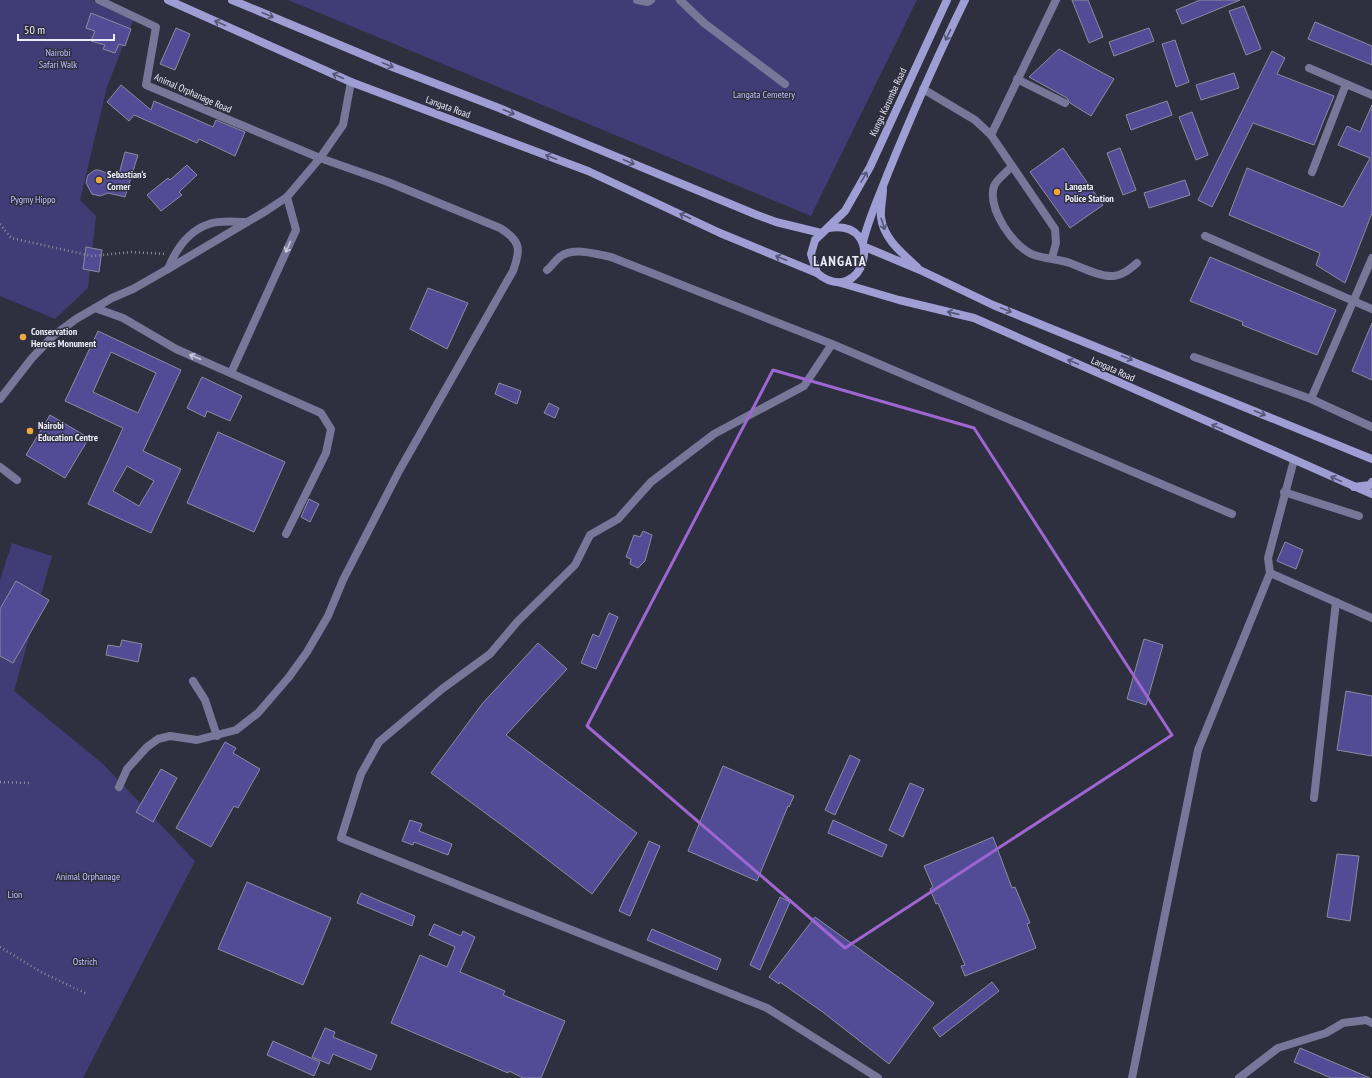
<svg xmlns="http://www.w3.org/2000/svg" width="1372" height="1078" font-family="'PT Sans Narrow',sans-serif">
<style>
.green{fill:#403c76}
.building{fill:#514c95;stroke:#8b8ca0;fill-rule:evenodd}
.lines{fill:none;stroke-linecap:round;stroke-linejoin:round}
.path{stroke:#8c8d9b;stroke-width:2.5;stroke-dasharray:1 3;stroke-linecap:butt}
.lane{stroke:#767799;stroke-width:8}
.street{stroke:#767799;stroke-width:8}
.secondary{stroke:#9e9ed5;stroke-width:8}
.oneway{stroke:#555674}
.oneway2{stroke:#c9cadc}
.marked{fill:none;stroke:#9d66d0;stroke-width:3;stroke-linejoin:round}
.poi-dot{fill:#eea83c;stroke:#2e2f3f;stroke-width:1.5}
.labels{text-anchor:middle;dominant-baseline:central;stroke-width:3;stroke-linejoin:round;paint-order:stroke}
.park-label{font-size:10px;fill:#bfc0fe;stroke:#2e2f3f}
.street-label{font-size:10px;fill:#ecedf8;stroke:#2e2f3f}
.poi-label{font-size:10px;font-weight:bold;fill:#ecedf8;stroke:#2e2f3f;text-anchor:start}
.district-label{font-size:14px;font-weight:bold;letter-spacing:1px;fill:#ecedf8;stroke:#2e2f3f}
</style>
<rect width="100%" height="100%" fill="#2e2f3f"/>
<g class="green">
<polygon points="0,0 92,0 134,18 107,87 80,200 96,216 88,288 55,319 0,296"/>
<polygon points="288,0 917,0 811,216"/>
<polygon points="12,543 52,556 14,691 103,764 195,861 83,1078 0,1078 0,580"/>
</g>
<g class="building">
<polygon points="1072,0 1088,0 1103,37 1089,43"/>
<polygon points="1200,0 1240,0 1182,24 1176,10"/>
<polygon points="1244,6 1261,49 1246,55 1229,11"/>
<polygon points="91,13 131,29 125,46 119,44 115,53 103,49 105,45 91,41 95,31 86,28"/>
<polygon points="1315,22 1372,46 1372,65 1308,39"/>
<polygon points="176,28 190,34 175,70 160,64"/>
<polygon points="1149,28 1154,41 1114,56 1109,42"/>
<polygon points="1175,40 1189,82 1176,87 1162,44"/>
<polygon points="1059,49 1114,79 1091,116 1070,103 1067,98 1029,77"/>
<polygon points="1272,51 1285,58 1277,74 1334,96 1326,115 1314,145 1253,123 1212,207 1198,200"/>
<polygon points="1234,73 1239,88 1201,100 1196,85"/>
<polygon points="121,85 151,110 154,101 213,127 216,120 245,132 235,156 199,139 197,143 134,115 129,121 107,102"/>
<polygon points="1167,101 1172,115 1131,130 1126,115"/>
<polygon points="1372,105 1372,213 1345,283 1316,265 1320,253 1229,215 1247,168 1343,207 1370,158 1338,145 1347,126 1360,132"/>
<polygon points="1192,112 1208,155 1196,160 1179,117"/>
<polygon points="1063,148 1103,205 1070,228 1030,172"/>
<polygon points="1120,148 1136,190 1123,195 1107,153"/>
<polygon points="125,152 138,155 125,197 108,193 100,196 92,194 86,183 88,175 95,170 99,170 118,178"/>
<polygon points="187,165 197,175 179,192 182,195 161,211 147,195 168,178 170,180"/>
<polygon points="1185,180 1190,195 1149,208 1144,193"/>
<polygon points="86,247 102,250 99,272 83,269"/>
<polygon points="1210,257 1336,310 1317,355 1242,325 1243,322 1190,301"/>
<polygon points="428,288 468,303 447,349 410,329"/>
<polygon points="1372,323 1372,380 1352,371"/>
<path d="M 98,331 L 181,370 L 143,451 L 181,469 L 151,533 L 88,504 L 123,428 L 65,401 ZM 111,352 L 156,373 L 138,413 L 93,392 ZM 127,466 L 154,481 L 139,506 L 113,491 Z"/>
<polygon points="202,377 242,396 230,421 207,411 205,417 187,408"/>
<polygon points="499,383 521,391 517,404 495,394"/>
<polygon points="549,403 559,408 555,418 544,413"/>
<polygon points="50,415 89,438 65,478 26,455"/>
<polygon points="218,432 285,462 254,532 187,503"/>
<polygon points="309,499 319,504 310,522 301,517"/>
<polygon points="643,531 652,535 645,561 638,568 630,564 631,559 626,557 634,535 640,537"/>
<polygon points="1285,542 1303,550 1296,569 1277,561"/>
<polygon points="16,581 49,600 13,663 0,656 0,609"/>
<polygon points="609,613 618,617 596,669 581,663 593,634 599,637"/>
<polygon points="1144,639 1163,645 1146,705 1127,699"/>
<polygon points="122,640 142,644 138,662 106,655 108,645 120,647"/>
<polygon points="538,643 567,669 506,735 637,833 592,894 518,837 431,773 482,704"/>
<polygon points="1346,691 1372,696 1372,756 1337,750"/>
<polygon points="225,742 236,748 233,753 260,769 238,808 234,806 211,847 176,828"/>
<polygon points="850,755 860,760 835,815 825,810"/>
<polygon points="723,766 794,796 789,807 788,806 757,881 688,851"/>
<polygon points="161,769 177,778 153,822 136,812"/>
<polygon points="910,783 924,789 903,837 889,830"/>
<polygon points="410,820 422,824 419,831 452,844 448,855 414,842 413,845 402,841"/>
<polygon points="833,820 887,845 882,857 828,833"/>
<polygon points="993,837 1012,888 1015,887 1030,923 1027,924 1036,948 965,976 961,966 965,965 938,903 936,904 930,889 933,887 924,866"/>
<polygon points="649,841 660,846 630,916 619,911"/>
<polygon points="1337,854 1359,856 1350,921 1327,917"/>
<polygon points="247,882 331,918 303,985 218,949"/>
<polygon points="361,893 415,916 412,926 357,903"/>
<polygon points="780,897 790,902 760,970 750,965"/>
<polygon points="815,917 934,1003 889,1064 824,1013 780,982 779,984 769,977"/>
<polygon points="434,924 461,936 463,931 475,937 460,972 505,991 503,995 565,1021 541,1078 523,1078 509,1071 508,1073 391,1023 420,955 447,967 455,947 429,935"/>
<polygon points="652,929 721,959 717,970 647,940"/>
<polygon points="992,982 999,991 940,1037 933,1028"/>
<polygon points="325,1028 335,1032 333,1037 377,1055 371,1070 333,1054 329,1064 312,1057"/>
<polygon points="273,1041 320,1062 314,1076 267,1055"/>
<polygon points="1300,1048 1370,1078 1331,1078 1294,1062"/>
</g>
<g class="lines">
<g class="path">
<polyline points="0,224 11,238 92,256 132,252 166,254"/>
<polyline points="0,782 31,783"/>
<polyline points="0,947 41,972 87,994"/>
</g>
<g class="lane">
<polyline points="637,0 648,2 651,0"/>
<polyline points="680,0 704,23 785,84"/>
<polyline points="1309,68 1372,95"/>
<polyline points="1017,79 1065,103"/>
<polyline points="923,89 975,120 991,135 1055,229 1056,243 1052,258"/>
<polyline points="991,135 1056,0"/>
<path d="M 1012,166 C 1007,172 996,180 994,186 C 987,209 1014,248 1034,255 C 1046,259 1058,259 1070,263 C 1083,268 1100,277 1114,276 C 1123,275 1130,269 1137,263"/>
<polyline points="1312,172 1346,84"/>
<polyline points="1205,236 1372,309"/>
<path d="M 168,269 C 176,249 188,231 209,224 C 220,220 235,222 247,222"/>
<path d="M 547,270 C 552,266 556,259 561,256 C 575,247 596,254 611,257 L 832,344 L 1232,514"/>
<polyline points="95,308 123,318 176,349 321,413 331,429 326,453 286,534"/>
<polyline points="832,344 804,386 714,434 651,482 618,519 590,535 575,565 518,621 490,654 442,689 379,742 361,774 341,838 767,1008 878,1078"/>
<polyline points="1194,357 1311,399 1372,427"/>
<polyline points="231,373 296,230 287,197"/>
<polyline points="0,399 32,358 53,336 76,319 112,298 133,289 168,269 266,211 287,197 320,158 343,125 351,82"/>
<polyline points="1311,399 1372,258"/>
<polyline points="0,467 17,480"/>
<polyline points="1284,492 1359,516"/>
<polyline points="1270,573 1372,618"/>
<polyline points="193,681 205,700 217,736"/>
<path d="M 119,787 L 127,769 L 147,747 L 158,739 L 170,736 L 197,740 L 236,730 L 258,713 L 289,677 L 307,652 L 328,616 L 343,580 L 399,471 L 513,271 C 521,249 521,241 500,228 L 388,182 L 320,158"/>
<polyline points="1314,798 1336,602"/>
<polyline points="1132,1078 1198,750 1270,573 1268,558 1294,460"/>
<polyline points="1239,1078 1278,1048 1326,1033 1343,1023 1366,1020 1372,1023"/>
</g>
<polyline class="street" points="99,0 156,27 146,85 320,158"/>
<g class="secondary">
<path d="M 168,0 L 351,82 L 588,171 L 720,233 L 817,273 C 863,311 889,219 829,228"/>
<polyline points="232,0 395,68 499,108 757,215 776,222 821,233"/>
<path d="M 883,189 C 883,198 880,208 881,217 C 883,238 902,253 917,267"/>
<path d="M 863,242 C 869,217 879,197 888,173 C 912,114 937,57 965,0"/>
<polyline points="865,247 920,270 993,305 1372,459"/>
<polyline points="817,273 811,254 815,240 845,211 870,167 947,0"/>
<polyline points="841,283 899,300 974,318 1372,494"/>
<polyline points="1354,487 1370,485 1372,482"/>
</g>
</g>
<defs><path id="oneway-shaft" d="M-6 0H5M1.5-3L5.5 0L1.5 3" fill="none" stroke-width="1.6" stroke-linecap="round" stroke-linejoin="round"/></defs>
<g class="oneway">
<use href="#oneway-shaft" transform="translate(268 15) rotate(23)"/>
<use href="#oneway-shaft" transform="translate(220 23) rotate(-156)"/>
<use href="#oneway-shaft" transform="translate(948 35) rotate(116)"/>
<use href="#oneway-shaft" transform="translate(388 65) rotate(23)"/>
<use href="#oneway-shaft" transform="translate(338 76) rotate(-156)"/>
<use href="#oneway-shaft" transform="translate(509 112) rotate(23)"/>
<use href="#oneway-shaft" transform="translate(551 157) rotate(-159)"/>
<use href="#oneway-shaft" transform="translate(629 162) rotate(23)"/>
<use href="#oneway-shaft" transform="translate(864 177) rotate(-60)"/>
<use href="#oneway-shaft" transform="translate(685 216) rotate(-155)"/>
<use href="#oneway-shaft" transform="translate(883 224) rotate(72)"/>
<use href="#oneway-shaft" transform="translate(781 258) rotate(-158)"/>
<use href="#oneway-shaft" transform="translate(1006 310) rotate(22)"/>
<use href="#oneway-shaft" transform="translate(953 313) rotate(-167)"/>
<use href="#oneway-shaft" transform="translate(1127 358) rotate(22)"/>
<use href="#oneway-shaft" transform="translate(1073 362) rotate(-157)"/>
<use href="#oneway-shaft" transform="translate(1260 413) rotate(23)"/>
<use href="#oneway-shaft" transform="translate(1217 427) rotate(-155)"/>
<use href="#oneway-shaft" transform="translate(1336 479) rotate(-156)"/>
</g>
<g class="oneway2">
<use href="#oneway-shaft" transform="translate(288 247) rotate(114)"/>
<use href="#oneway-shaft" transform="translate(195 357) rotate(-157)"/>
</g>
<path class="marked" d="M 773,370 L 974,428 L 1172,735 L 845,948 L 587,726 Z"/>
<g class="poi-dot">
<circle cx="99" cy="180" r="4"/>
<circle cx="1057" cy="192" r="4"/>
<circle cx="23" cy="337" r="4"/>
<circle cx="30" cy="431" r="4"/>
</g>
<g class="labels">
<g class="park-label">
<text x="58" y="52">Nairobi<tspan x="58" dy="12">Safari Walk</tspan></text>
<text x="764" y="94">Langata Cemetery</text>
<text x="33" y="199">Pygmy Hippo</text>
<text x="88" y="876">Animal Orphanage</text>
<text x="15" y="894">Lion</text>
<text x="85" y="961">Ostrich</text>
</g>
<g class="street-label">
<text transform="translate(193 93) rotate(24)">Animal Orphanage Road</text>
<text transform="translate(888 102) rotate(-65)">Kungu Karumba Road</text>
<text transform="translate(448 107) rotate(20)">Langata Road</text>
<text transform="translate(1113 369) rotate(24)">Langata Road</text>
</g>
<g class="poi-label">
<text x="107" y="174">Sebastian‘s<tspan x="107" dy="12">Corner</tspan></text>
<text x="1065" y="186">Langata<tspan x="1065" dy="12">Police Station</tspan></text>
<text x="31" y="331">Conservation<tspan x="31" dy="12">Heroes Monument</tspan></text>
<text x="38" y="425">Nairobi<tspan x="38" dy="12">Education Centre</tspan></text>
</g>
<g class="district-label">
<text x="840" y="261">LANGATA</text>
</g>
</g>
<path d="M18 34v6h96v-6" fill="none" stroke="#ecedf8" stroke-width="2"/>
<text x="24" y="34" font-size="12" fill="#ecedf8" stroke="#2e2f3f" stroke-width="3" paint-order="stroke">50 m</text>
</svg>
